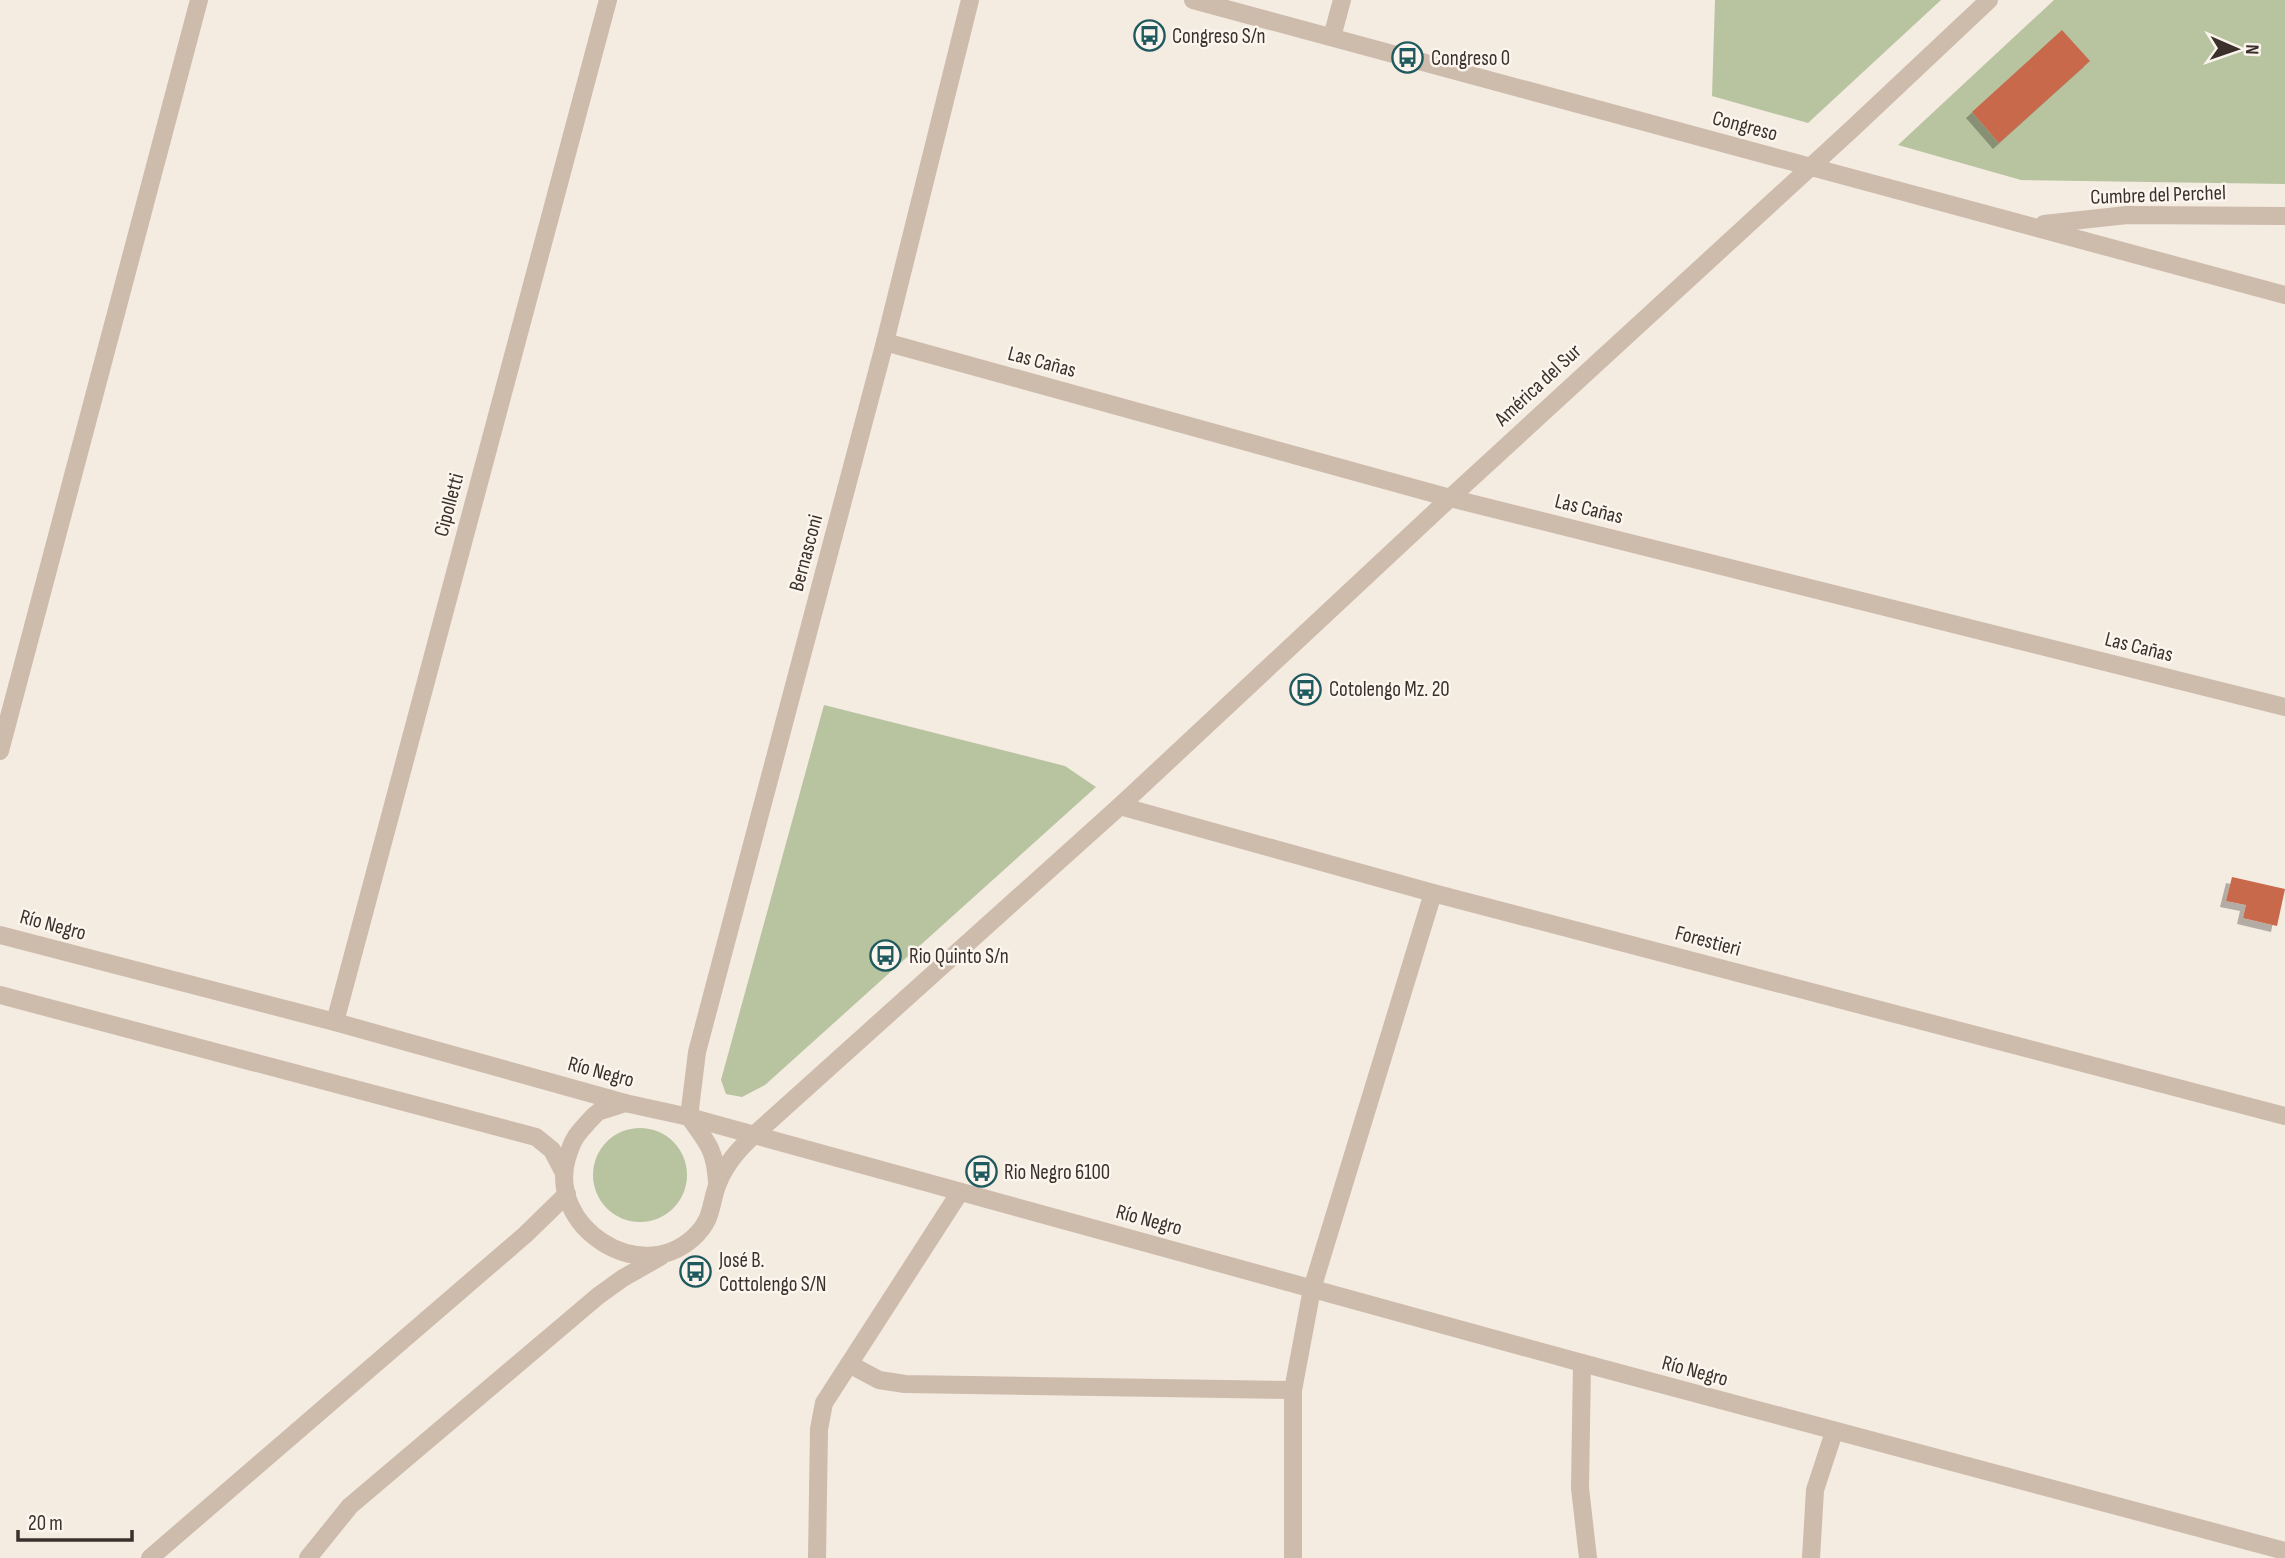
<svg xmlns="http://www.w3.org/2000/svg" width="2285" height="1558" font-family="'Sofia Sans Condensed',sans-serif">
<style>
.green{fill:#b8c4a0}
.building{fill:#c8694b;filter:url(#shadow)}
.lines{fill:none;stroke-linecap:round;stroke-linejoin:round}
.lane{stroke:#cdbbac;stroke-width:18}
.street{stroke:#cdbbac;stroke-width:18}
.labels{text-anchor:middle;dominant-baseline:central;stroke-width:5;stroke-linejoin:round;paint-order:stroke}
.poi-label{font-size:21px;fill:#3b302b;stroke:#fbf5ee;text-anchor:start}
.street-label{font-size:21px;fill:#3b302b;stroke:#fbf5ee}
</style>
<defs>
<filter id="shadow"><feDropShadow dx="-6" dy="6" stdDeviation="0" flood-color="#0004"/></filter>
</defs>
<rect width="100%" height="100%" fill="#f4ebe1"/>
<g class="green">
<polygon points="1715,0 1941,0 1808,123 1712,96"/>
<polygon points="2054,0 2285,0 2285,184 2021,180 1898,145"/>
<polygon points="824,705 1065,766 1096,787 765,1085 742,1097 726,1094 721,1080"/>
<circle cx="640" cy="1175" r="47"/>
</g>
<g class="building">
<polygon points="2062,30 2090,61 1999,143 1972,112"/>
<polygon points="2232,877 2285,889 2277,926 2243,918 2246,905 2226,901"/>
</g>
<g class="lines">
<polyline class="lane" points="1582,1363 1580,1488 1588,1558"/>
<g class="street">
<polyline points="1193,0 2285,295"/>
<polyline points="1332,37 1342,0"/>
<polyline points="2044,224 2127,215 2285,216"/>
<polyline points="885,342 1450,498 2285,707"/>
<polyline points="0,751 199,0"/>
<polyline points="1120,806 1433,893 2285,1116"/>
<polyline points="0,935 335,1022 625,1103 689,1117 1582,1363 2285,1551"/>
<polyline points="0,995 536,1137 552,1150 563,1171"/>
<polyline points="335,1022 608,0"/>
<path d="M 625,1103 C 617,1106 608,1108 600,1111 C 593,1115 587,1124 581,1130 C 573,1139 571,1146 567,1158 C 547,1226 638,1287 693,1238 C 715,1218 709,1203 719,1181 C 727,1162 739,1149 754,1135 L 1120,806 L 1450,498 L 1853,128 L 1989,0"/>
<polyline points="689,1117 697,1052 885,342 970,0"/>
<path d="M 689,1117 C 708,1143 715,1150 717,1182"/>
<polyline points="849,1364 879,1380 905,1384 1293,1390"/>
<polyline points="150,1558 526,1234 567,1194"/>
<polyline points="308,1558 350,1506 598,1296 623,1278 660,1257"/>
<polyline points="817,1558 819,1429 824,1403 960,1192"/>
<polyline points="1293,1558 1293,1390 1312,1289 1433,893"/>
<polyline points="1811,1558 1815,1490 1834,1432"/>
</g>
</g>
<defs>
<symbol id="bus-ring" viewBox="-11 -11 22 22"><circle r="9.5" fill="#fbf5ee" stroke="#1f5a5e" stroke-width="1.5"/><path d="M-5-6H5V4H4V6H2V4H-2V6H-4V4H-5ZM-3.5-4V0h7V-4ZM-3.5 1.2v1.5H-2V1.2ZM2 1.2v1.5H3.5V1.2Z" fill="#1f5a5e"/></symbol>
</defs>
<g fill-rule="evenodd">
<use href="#bus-ring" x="1132" y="18" width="35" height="35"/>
<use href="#bus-ring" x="1390" y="40" width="35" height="35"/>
<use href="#bus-ring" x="1288" y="672" width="35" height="35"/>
<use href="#bus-ring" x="868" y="938" width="35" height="35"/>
<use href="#bus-ring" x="964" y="1154" width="35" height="35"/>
<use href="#bus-ring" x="678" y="1254" width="35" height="35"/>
</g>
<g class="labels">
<g class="poi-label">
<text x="1172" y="36">Congreso S/n</text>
<text x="1431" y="58">Congreso 0</text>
<text x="1329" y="689">Cotolengo Mz. 20</text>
<text x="909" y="956">Rio Quinto S/n</text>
<text x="1004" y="1172">Rio Negro 6100</text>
<text x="719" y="1260">José B.<tspan x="719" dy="24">Cottolengo S/N</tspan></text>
</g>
<g class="street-label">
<text transform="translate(1745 126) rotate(15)">Congreso</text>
<text transform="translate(2158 195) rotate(-2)">Cumbre del Perchel</text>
<text transform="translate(1042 362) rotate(15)">Las Cañas</text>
<text transform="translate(1538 385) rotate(-43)">América del Sur</text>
<text transform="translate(449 505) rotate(-75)">Cipolletti</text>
<text transform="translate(1589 509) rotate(14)">Las Cañas</text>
<text transform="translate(806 553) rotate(-75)">Bernasconi</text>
<text transform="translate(2139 647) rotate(14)">Las Cañas</text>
<text transform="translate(53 925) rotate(15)">Río Negro</text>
<text transform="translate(1708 941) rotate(15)">Forestieri</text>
<text transform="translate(601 1072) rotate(15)">Río Negro</text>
<text transform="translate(1149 1220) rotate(15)">Río Negro</text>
<text transform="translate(1695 1371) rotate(15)">Río Negro</text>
</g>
</g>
<g transform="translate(2236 49) rotate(92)" stroke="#fbf5ee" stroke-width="5" paint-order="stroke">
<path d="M0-5L12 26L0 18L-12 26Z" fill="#3b302b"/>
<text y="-10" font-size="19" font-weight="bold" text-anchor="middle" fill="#3b302b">N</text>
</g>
<path d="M18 1530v10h114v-10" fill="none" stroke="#3b302b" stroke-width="3.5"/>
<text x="28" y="1530" font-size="21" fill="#3b302b" stroke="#fbf5ee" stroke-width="5" paint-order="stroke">20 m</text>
</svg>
